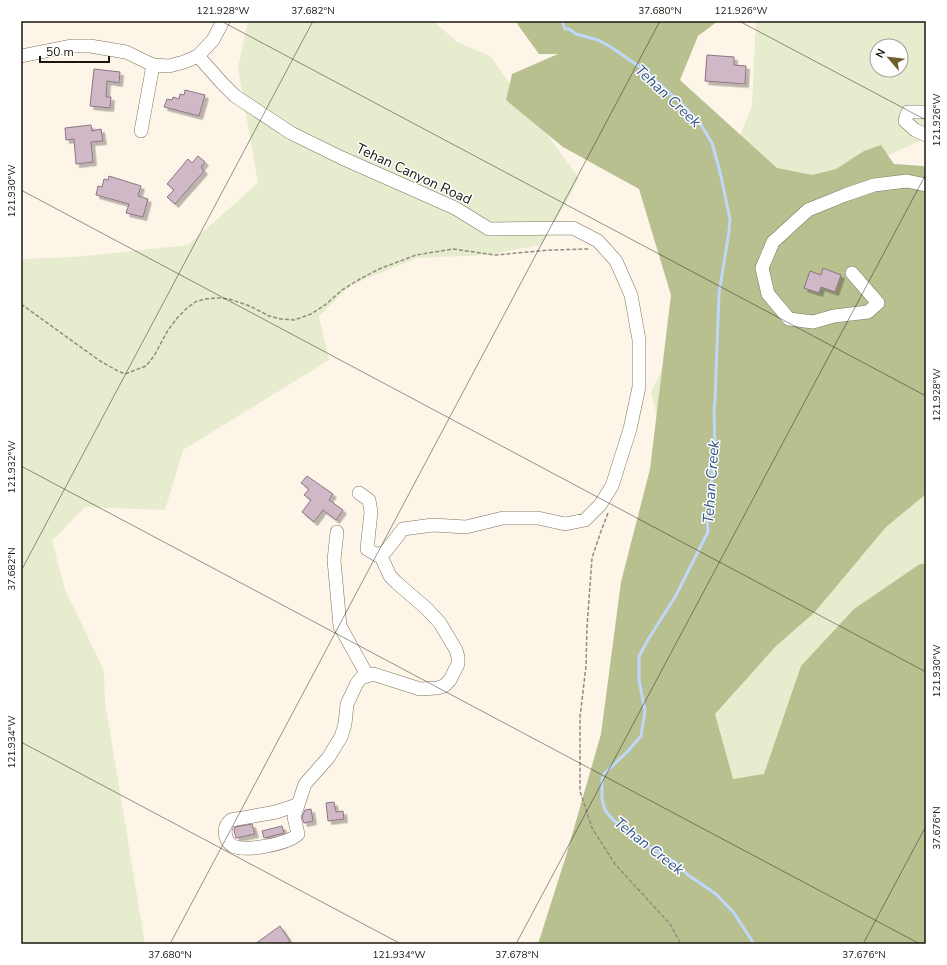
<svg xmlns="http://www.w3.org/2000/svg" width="947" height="965" font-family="'Nunito Sans',sans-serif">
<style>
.green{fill:#e6eccd;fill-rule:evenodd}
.forest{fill:#b8c090}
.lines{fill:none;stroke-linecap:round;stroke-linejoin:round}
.stream{stroke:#bfd7f8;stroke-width:3}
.building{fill:#d0b8c7;stroke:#8b7582;filter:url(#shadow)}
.minor-casing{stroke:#7e735e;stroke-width:14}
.path{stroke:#928c81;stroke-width:1.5;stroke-dasharray:4 2;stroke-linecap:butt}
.minor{stroke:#fff;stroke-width:13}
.ticks{fill:none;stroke:#1b170f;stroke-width:1;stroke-opacity:0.45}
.labels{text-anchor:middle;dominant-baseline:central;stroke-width:3;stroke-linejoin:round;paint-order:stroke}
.street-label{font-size:14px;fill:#1b170f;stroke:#fff}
.water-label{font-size:15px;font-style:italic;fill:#2f5488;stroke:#fff}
.neatline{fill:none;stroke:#1b170f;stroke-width:1.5}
.ticks-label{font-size:10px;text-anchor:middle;fill:#1b170f}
</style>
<defs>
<filter id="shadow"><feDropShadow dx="3.5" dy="3.5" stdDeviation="0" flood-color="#0004"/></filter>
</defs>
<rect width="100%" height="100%" fill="#fdf5e8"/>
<g class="green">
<polygon points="248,21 433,21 457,42 490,56 579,178 566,203 541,245 487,255 417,258 351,285 319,316 329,360 183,450 165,510 85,507 52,541 65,589 104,671 105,702 145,944 21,944 21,259 76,257 188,245 258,183 238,68"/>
<path d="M 756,21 L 926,21 L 926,138 L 785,203 L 926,334 L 926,944 L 770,944 L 660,700 L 679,510 L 651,392 L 753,192 L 724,176 L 752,106 ZM 877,46 L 901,46 L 901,70 L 877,70 Z"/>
</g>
<polygon class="forest" points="517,21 718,21 698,36 680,80 777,168 812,175 836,169 864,151 881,145 894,164 923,166 926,168 926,494 886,527 814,613 776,646 715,714 733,779 764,774 801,666 854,609 920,564 926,564 926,944 538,944 566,856 601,734 621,582 650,469 671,295 639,189 563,147 506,100 512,74 558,54 539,54 518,25"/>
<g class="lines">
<polyline class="stream" points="562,21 565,29 569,29 576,34 598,40 611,47 647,72 686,108 701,125 712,143 720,172 730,219 729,232 719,293 715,402 714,408 715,451 707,518 708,532 675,597 649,638 639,656 639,680 645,711 641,736 628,751 604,774 602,780 602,799 605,810 613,820 647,846 675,862 688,875 716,894 734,913 754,944"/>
</g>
<g class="building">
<polygon points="707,55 734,57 734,65 746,66 745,84 705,81"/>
<polygon points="94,69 120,72 119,83 107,81 106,97 111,97 110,108 90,106"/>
<polygon points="185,90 205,95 199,116 164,107 167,99 172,100 173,97 179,99 180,94 184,95"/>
<polygon points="91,125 92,131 101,129 103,141 91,142 93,162 76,164 74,139 66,140 65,128"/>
<polygon points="198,156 205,162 201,167 204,171 175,204 167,197 174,190 167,184 188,159 192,163"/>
<polygon points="109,176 141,186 138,196 148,199 143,217 126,213 129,204 96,195 98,186 102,187 104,179 108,180"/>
<polygon points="823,268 841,275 835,292 821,287 819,293 804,288 810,271 821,275"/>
<polygon points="307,476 333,494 329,500 343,510 336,520 323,510 314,522 302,512 311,500 304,495 309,489 301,483"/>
<polygon points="334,802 336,812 343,811 344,819 328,821 326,803"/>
<polygon points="311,809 313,821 304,823 302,817 305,810"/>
<polygon points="252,824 255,834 236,838 234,830 235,827"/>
<polygon points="282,826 284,833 264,838 262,831"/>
<polygon points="280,926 290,941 286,944 255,944"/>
</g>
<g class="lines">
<defs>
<g id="minor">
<polyline points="21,56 71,46 90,46 126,52 153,65 169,66 184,62 198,56 213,40 223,21"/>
<polyline points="198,56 222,83 235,96 291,133 342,158 455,208 489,229 573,228 598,241 616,261 631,295 639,340 639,387 630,429 612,486 600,505 585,520 565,524 538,518 503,518 466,527 433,525 403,529 386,551 377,555 367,549 371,512 369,500 359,493"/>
<polyline points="926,112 908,112 906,117 905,121 915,130 926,135"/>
<polyline points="141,131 153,65"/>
<polyline points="852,273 878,303 868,312 834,316 813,322 789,319 768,294 762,268 773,242 808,210 845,195 874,185 907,181 926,185"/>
<polyline points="337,532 334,560 340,626 367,675"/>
<path d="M 297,805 L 276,812 L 231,820 C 226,824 224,830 226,837 C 227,841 229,844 233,846 C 246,852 288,844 298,834 L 294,817 L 305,784 L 328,758 L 341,737 L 345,724 L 347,704 L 357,683 L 361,678 L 373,674 L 420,689 L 437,688 L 444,686 L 450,680 L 458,664 L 458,657 L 456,650 L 440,623 L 427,609 L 397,583 L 390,576 L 380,554"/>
</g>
</defs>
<use href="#minor" class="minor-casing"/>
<g class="path">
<polyline points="21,304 100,361 116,370 125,374 146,366 154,356 168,330 178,317 186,309 195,302 205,299 218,298 229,299 250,306 269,316 281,319 294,320 311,314 325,305 342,290 360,279 379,269 416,255 453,249 495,255 550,250 589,249"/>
<polyline points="608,513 600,534 592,558 587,627 586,666 580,717 580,791 592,828 615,864 670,924 681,944"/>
</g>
<use href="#minor" class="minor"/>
</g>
<path class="ticks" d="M 221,21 L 926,396M 739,21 L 926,120M 21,190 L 926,672M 21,466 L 920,944M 21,571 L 313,21M 21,742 L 401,944M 170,944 L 660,21M 516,944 L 926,174M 863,944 L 926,826"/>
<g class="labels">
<g class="street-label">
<text transform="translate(414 174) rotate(25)">Tehan Canyon Road</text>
</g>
<g class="water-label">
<text transform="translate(668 96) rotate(43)">Tehan Creek</text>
<text transform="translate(711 482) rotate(-86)">Tehan Creek</text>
<text transform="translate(649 846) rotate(38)">Tehan Creek</text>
</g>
</g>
<rect width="947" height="965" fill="none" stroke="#ffffff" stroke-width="44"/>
<g transform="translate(889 58) rotate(298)"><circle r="19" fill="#ffffff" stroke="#a4a29f"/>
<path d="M0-3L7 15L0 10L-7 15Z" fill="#6f5f2d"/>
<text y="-6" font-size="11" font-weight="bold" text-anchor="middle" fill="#1b170f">N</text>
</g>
<path d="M40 56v6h69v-6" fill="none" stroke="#1b170f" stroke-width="2"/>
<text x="46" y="56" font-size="12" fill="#1b170f" stroke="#ffffff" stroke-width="3" paint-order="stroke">50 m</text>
<rect x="22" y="22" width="903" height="921" class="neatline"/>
<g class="ticks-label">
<text x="223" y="14">121.928°W</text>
<text x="313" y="14">37.682°N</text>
<text x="660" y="14">37.680°N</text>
<text x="741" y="14">121.926°W</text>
<text transform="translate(936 120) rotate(-90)" y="4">121.926°W</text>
<text transform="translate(11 191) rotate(-90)" y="4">121.930°W</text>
<text transform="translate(936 395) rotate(-90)" y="4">121.928°W</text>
<text transform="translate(11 467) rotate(-90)" y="4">121.932°W</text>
<text transform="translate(11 569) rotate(-90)" y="4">37.682°N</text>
<text transform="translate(936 671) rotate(-90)" y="4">121.930°W</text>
<text transform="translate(11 742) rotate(-90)" y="4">121.934°W</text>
<text transform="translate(936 828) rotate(-90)" y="4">37.676°N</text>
<text x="170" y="958">37.680°N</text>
<text x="399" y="958">121.934°W</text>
<text x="517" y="958">37.678°N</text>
<text x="864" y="958">37.676°N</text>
</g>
</svg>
